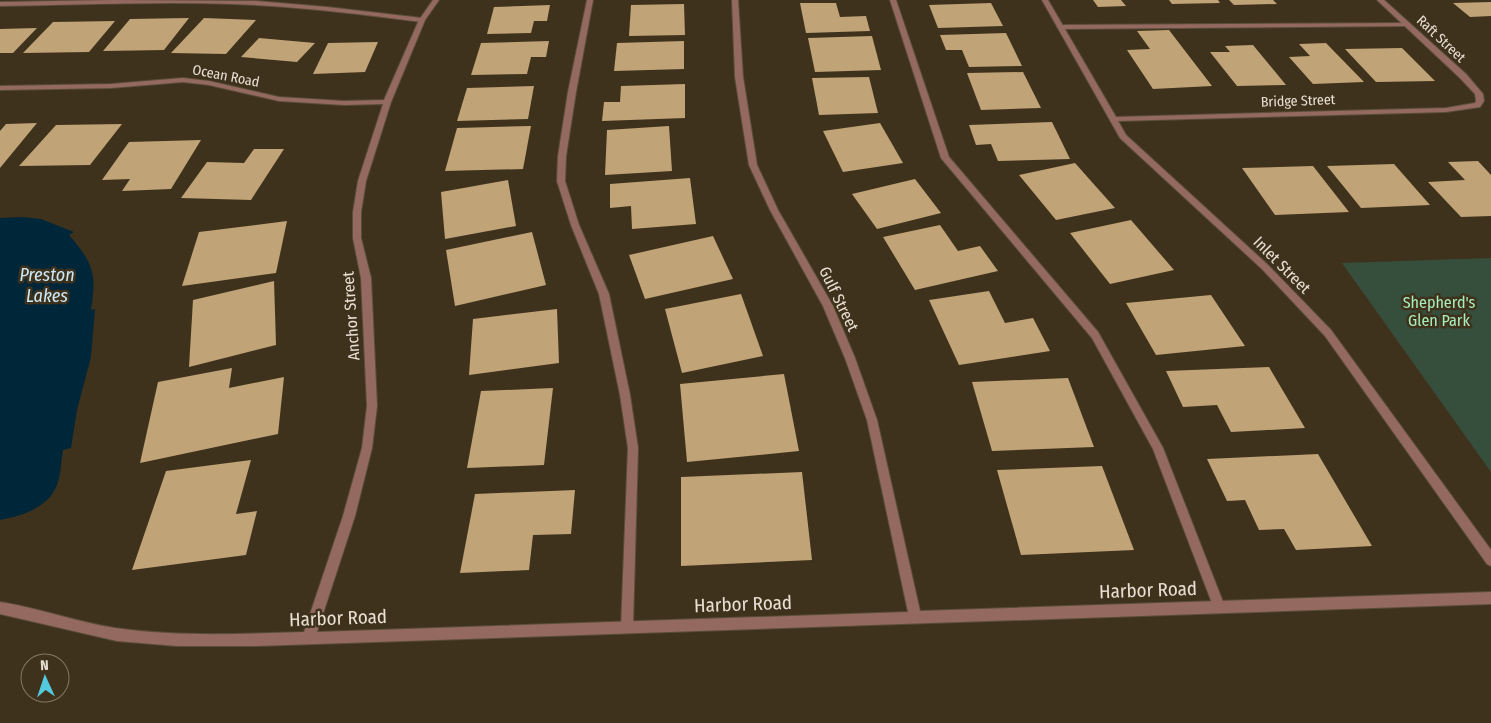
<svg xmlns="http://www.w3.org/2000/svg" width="1491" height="723" font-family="'Fira Sans Condensed',sans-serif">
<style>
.green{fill:#364f3d}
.water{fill:#002739}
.building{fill:#c0a377}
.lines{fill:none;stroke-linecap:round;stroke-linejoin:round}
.service-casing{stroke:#5a4e39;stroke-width:2}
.minor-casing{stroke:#5a4e39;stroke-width:2}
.service{fill:#946960;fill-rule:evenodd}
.minor{fill:#946960;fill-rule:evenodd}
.labels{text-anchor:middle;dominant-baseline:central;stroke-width:5;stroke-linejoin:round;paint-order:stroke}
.far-street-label{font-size:14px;fill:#e9e0d3;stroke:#3f321c}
.street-label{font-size:16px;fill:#e9e0d3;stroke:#3f321c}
.park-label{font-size:16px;fill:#a7eebc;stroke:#3f321c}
.water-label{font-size:18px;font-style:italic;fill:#cbe9fb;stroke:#3f321c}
.near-street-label{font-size:19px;fill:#e9e0d3;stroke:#3f321c}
</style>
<rect width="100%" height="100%" fill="#3f321c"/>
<polygon class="green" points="1491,258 1491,472 1342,263"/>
<path class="water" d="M 22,217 L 41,219 L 74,232 L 69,235 C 93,263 97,273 91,310 L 95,309 L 91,357 L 77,410 L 71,448 L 63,450 C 61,461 61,474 57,485 C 48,508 22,516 0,520 L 0,218 Z"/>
<g class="building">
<polygon points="1093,0 1121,0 1126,6 1098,7"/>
<polygon points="1169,0 1218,0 1220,3 1172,4"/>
<polygon points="1229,0 1273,0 1277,4 1234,5"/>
<polygon points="1491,2 1491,16 1470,17 1453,3"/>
<polygon points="800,3 836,3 840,17 866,16 870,31 806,33"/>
<polygon points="991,3 1003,26 938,28 929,5"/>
<polygon points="684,4 685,35 629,36 631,5"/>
<polygon points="550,5 547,21 534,21 531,33 487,34 494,7"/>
<polygon points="189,18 164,50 103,51 130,19"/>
<polygon points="204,18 256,20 226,54 171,53"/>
<polygon points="115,21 89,52 23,53 53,22"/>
<polygon points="37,28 13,53 0,53 0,29"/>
<polygon points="1169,30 1212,86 1153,89 1127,50 1150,49 1137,31"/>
<polygon points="1006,33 1022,66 969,67 962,50 946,50 940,35"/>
<polygon points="872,36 881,70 815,72 808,38"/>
<polygon points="259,38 315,43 297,62 241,57"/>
<polygon points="549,41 546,57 531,57 527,74 471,75 481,43"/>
<polygon points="684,41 684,69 614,71 617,43"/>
<polygon points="378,42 365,72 313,74 328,43"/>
<polygon points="1326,43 1364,82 1313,84 1289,57 1310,56 1299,44"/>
<polygon points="1253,45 1286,85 1237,86 1210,52 1230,52 1225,46"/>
<polygon points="1402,48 1435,81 1376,82 1345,49"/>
<polygon points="1023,72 1041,108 981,110 967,73"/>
<polygon points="869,77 878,113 819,115 812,78"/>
<polygon points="685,84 685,118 602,121 604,102 620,102 621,86"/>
<polygon points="534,86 528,119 457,121 467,88"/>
<polygon points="1052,122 1070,159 998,161 991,144 976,145 969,125"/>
<polygon points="37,123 0,168 0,131 6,124"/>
<polygon points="880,123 903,163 843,172 823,131"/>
<polygon points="122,124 90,165 19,166 56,125"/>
<polygon points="531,126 523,169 445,171 457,128"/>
<polygon points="669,126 672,171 605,175 607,130"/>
<polygon points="201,140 171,189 122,191 130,179 102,180 129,142"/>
<polygon points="254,149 284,149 251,200 181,198 207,162 244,163"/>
<polygon points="1478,161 1491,175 1491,216 1461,217 1428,182 1465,180 1448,162"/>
<polygon points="1075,163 1115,208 1056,220 1019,175"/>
<polygon points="1394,164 1430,205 1361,208 1327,166"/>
<polygon points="1313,166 1349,212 1275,215 1242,168"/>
<polygon points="690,178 696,224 632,229 631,206 610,208 610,184"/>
<polygon points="915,179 941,213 877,229 852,194"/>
<polygon points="508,180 516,226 445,239 441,192"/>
<polygon points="1131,220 1174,270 1110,284 1070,233"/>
<polygon points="287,221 276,273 182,286 199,232"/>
<polygon points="940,225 958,251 980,246 998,271 915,290 883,237"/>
<polygon points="532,232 546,285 455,306 446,250"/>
<polygon points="713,236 733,279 645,299 629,255"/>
<polygon points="274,281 276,345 189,367 193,300"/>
<polygon points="989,291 1005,323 1033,318 1050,351 959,365 929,300"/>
<polygon points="741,294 763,356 682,373 665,309"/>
<polygon points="1211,295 1245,346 1156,355 1126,303"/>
<polygon points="557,309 559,363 469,375 473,319"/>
<polygon points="1269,367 1305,428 1231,432 1217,405 1183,407 1166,371"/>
<polygon points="232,368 229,388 284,377 278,434 140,463 158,382"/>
<polygon points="784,374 799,451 687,462 680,384"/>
<polygon points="1068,378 1094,447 992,451 972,382"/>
<polygon points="553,388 544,465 467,468 481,391"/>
<polygon points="1318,454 1372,546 1296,550 1284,529 1259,530 1245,500 1227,501 1207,459"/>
<polygon points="251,460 236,514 257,511 246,555 132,570 166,471"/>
<polygon points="1102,466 1134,550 1021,555 997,470"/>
<polygon points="802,472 812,560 681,566 681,477"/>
<polygon points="575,490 571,534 533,535 529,570 460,573 475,494"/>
</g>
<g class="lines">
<defs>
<g id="service">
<path d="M 113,0 L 256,1 L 327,7 L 422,18 L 425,20 L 422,22 C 359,14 296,6 232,4 C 155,1 77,5 0,6 L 0,2 Z"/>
<polygon points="587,0 593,0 576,92 566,156 565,181 579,225 609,294 630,395 638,448 633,627 631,631 627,633 623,631 621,627 628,448 620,395 599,294 571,225 557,181 558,156 568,92"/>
<polygon points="890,0 896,0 949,157 1098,332 1163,448 1225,607 1223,611 1219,613 1215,611 1153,449 1092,338 941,158"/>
<polygon points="1408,23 1411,25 1410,26 1060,29 1057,27 1060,25"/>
</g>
<g id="minor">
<path d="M 433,0 L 439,0 L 425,20 L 391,102 L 366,181 L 361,212 L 361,238 L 371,278 L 377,406 L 372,448 L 355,516 L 317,632 L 908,612 L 867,420 L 845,358 L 823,306 L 770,210 L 749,165 L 735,77 L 732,0 L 738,0 L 743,77 L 757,165 L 778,210 L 833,306 L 855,358 L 877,420 L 920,611 L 1491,592 L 1491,604 L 257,646 L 177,646 L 117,641 L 0,614 L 0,602 C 39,608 76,622 115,628 C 177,637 242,634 304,632 L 343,516 L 362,448 L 367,406 L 361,278 L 353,238 L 353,212 L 358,181 L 383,104 L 344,105 L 279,101 L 209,85 L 183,82 L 111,88 L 0,90 L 0,86 L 111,84 L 183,78 L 209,81 L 279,97 L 344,101 L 384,100 L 419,20 Z"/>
<polygon points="1042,0 1048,0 1116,117 1446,108 1475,103 1476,101 1475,94 1460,78 1377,0 1384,0 1466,74 1483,94 1484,101 1480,107 1446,112 1118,121 1126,135 1268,265 1331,330 1491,550 1491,566 1487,564 1325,336 1262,269 1120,138"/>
</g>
</defs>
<use href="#service" class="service-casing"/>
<use href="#minor" class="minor-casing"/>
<use href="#service" class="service"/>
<use href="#minor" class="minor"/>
</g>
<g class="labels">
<g class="far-street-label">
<text transform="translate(1441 39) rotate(43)">Raft Street</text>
<text transform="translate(226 76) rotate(11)">Ocean Road</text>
<text transform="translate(1298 101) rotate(-2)">Bridge Street</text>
</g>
<g class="street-label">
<text transform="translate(1282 265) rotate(45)">Inlet Street</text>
<text transform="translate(839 299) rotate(64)">Gulf Street</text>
<text transform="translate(351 316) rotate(-94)">Anchor Street</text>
</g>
<g class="park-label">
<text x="1439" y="302">Shepherd's<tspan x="1439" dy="18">Glen Park</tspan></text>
</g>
<g class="water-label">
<text x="47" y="275">Preston<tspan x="47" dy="21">Lakes</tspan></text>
</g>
<g class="near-street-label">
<text transform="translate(1148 590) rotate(-2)">Harbor Road</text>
<text transform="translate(743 604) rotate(-2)">Harbor Road</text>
<text transform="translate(338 618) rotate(-2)">Harbor Road</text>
</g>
</g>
<g transform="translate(45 678) rotate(357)"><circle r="24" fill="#3f321c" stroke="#837865"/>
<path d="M0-4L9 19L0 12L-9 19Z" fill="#54cade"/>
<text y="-8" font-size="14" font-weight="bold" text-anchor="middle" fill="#e9e0d3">N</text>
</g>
</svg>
